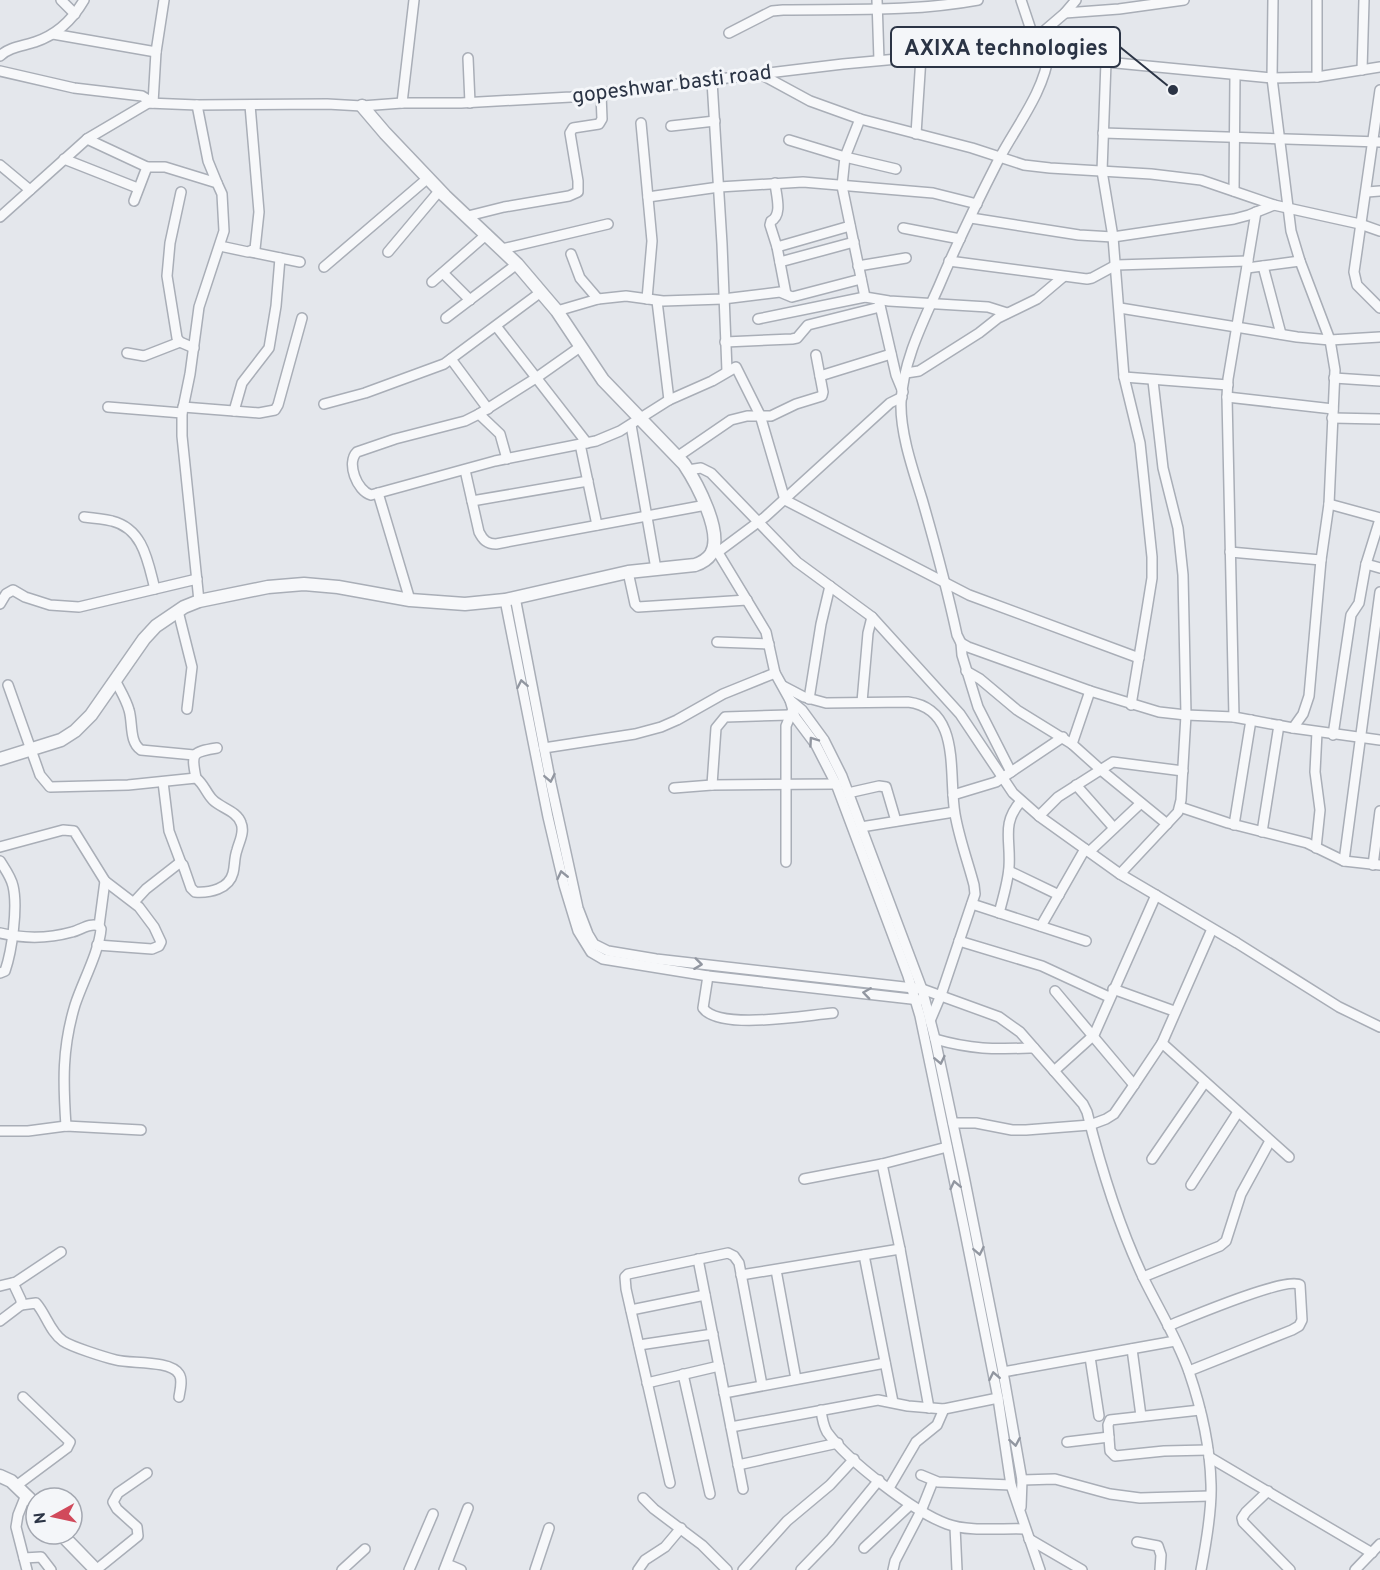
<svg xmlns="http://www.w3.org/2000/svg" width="1380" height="1570" font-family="Overpass,sans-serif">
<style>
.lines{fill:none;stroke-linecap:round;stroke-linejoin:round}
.minor-casing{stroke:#a9aeb7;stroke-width:12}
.tertiary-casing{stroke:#a9aeb7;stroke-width:15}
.minor{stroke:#f7f8fa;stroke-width:9}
.tertiary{stroke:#f7f8fa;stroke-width:12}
.oneway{stroke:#9196a0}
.labels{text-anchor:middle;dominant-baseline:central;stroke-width:6;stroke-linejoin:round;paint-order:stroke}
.street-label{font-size:21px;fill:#2b3445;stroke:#f4f6f9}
.leader{fill:none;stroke:#2b3445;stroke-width:2}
.callout-dot{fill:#2b3445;stroke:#f4f6f9;stroke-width:2}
.callout{fill:#f4f6f9;stroke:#2b3445;stroke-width:2}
.callout-label{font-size:22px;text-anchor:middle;font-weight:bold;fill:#2b3445}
</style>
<rect width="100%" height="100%" fill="#e4e7ec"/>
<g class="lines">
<defs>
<g id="minor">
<polyline points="61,0 75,14"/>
<polyline points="877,0 879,60"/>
<polyline points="1021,0 1034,39"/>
<polyline points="1273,0 1272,78 1291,231 1300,261 1330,340 1335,370 1329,504 1321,560 1309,696 1303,714 1293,728"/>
<polyline points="1065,13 1119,9 1184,0"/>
<path d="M 729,33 L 772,11 L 783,10 C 848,9 913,12 978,0"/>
<polyline points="53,34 156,52"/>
<polyline points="1023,49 1065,13 1076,0"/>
<path d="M 0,56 C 9,47 23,46 35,42 C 56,35 73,19 84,0"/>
<polyline points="468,58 470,103"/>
<polyline points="1106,62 1102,171 1113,237 1124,377 1140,443 1152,557 1152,578 1147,609 1131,705"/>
<polyline points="1362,70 1364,0"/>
<polyline points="0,71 74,88 142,96 147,99 148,103"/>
<polyline points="762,75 810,101 860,119 972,148 1024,165 1050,168 1151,174 1201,180 1274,205 1360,224 1380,231"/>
<polyline points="1317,77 1317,0"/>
<polyline points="712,81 722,244 727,371"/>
<polyline points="1380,90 1354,272 1357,285 1380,308"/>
<polyline points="153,103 156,52 164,0"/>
<polyline points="402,103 414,0"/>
<polyline points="197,105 208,161 217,183"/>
<polyline points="860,119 845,157 842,186 865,297"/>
<polyline points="641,123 652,241 647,299"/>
<polyline points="671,126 715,121"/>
<polyline points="1103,133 1380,142"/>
<polyline points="916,134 921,57"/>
<polyline points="87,139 147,167 165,167 217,183 222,194 224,231 199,307 190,374 182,413 182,436 199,601"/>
<polyline points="789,140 845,157 896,169"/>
<polyline points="64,159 135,187"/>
<polyline points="0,165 30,190"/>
<path d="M 775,183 C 776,195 783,215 771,221 L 770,225 L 777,247 L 786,294"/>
<polyline points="1234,191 1235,76"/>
<polyline points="181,192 170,243 167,276 177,338 180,342 194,348"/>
<polyline points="1367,192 1380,191"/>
<polyline points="648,197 719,187 803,182 933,193 977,204"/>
<polyline points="134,201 147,167"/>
<polyline points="468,216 504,207 569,196 578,192 578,181 570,133 573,128 599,124 602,119 601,94"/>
<polyline points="0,217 87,139 148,103 197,105 327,104 362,106 402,103 461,103 571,97 843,64 1006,49 1023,49 1106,62 1272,78 1317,77 1380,67"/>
<polyline points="971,218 1079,235 1113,237 1234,219 1249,215 1274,205"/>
<polyline points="903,228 960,239"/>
<polyline points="220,246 248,252 255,249 259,212 250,105"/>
<polyline points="777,247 850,226"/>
<polyline points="502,249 608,224"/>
<polyline points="251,252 300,262"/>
<polyline points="388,252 440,190"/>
<polyline points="571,254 580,278 598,299"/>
<polyline points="949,261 1087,279 1092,278 1116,265 1248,261"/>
<polyline points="780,262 854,242"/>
<polyline points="858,266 906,258"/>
<polyline points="1263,266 1281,334"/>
<polyline points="324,267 428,178"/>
<polyline points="1247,268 1300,261"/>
<polyline points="443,273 470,300"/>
<polyline points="432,282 487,234"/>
<polyline points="657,301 669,400"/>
<polyline points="879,301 896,375 903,392"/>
<polyline points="1120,308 1297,337 1330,340 1380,337"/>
<polyline points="557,311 598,299 626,296 663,301 723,299 780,292 792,297 861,279"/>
<polyline points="446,318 517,264"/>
<polyline points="758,319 865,297 889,301 988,307 1007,313"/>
<polyline points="496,326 587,443"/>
<polyline points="725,342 792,339 797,338 808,325 880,307"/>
<path d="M 580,347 L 536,378 L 479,414 L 465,421 L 395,439 L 357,452 C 346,463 357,491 371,495 L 495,461 L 596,441 L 620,431 L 669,400 L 712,381 L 736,367 L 760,415 L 785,500 L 969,595 L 1139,658"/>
<polyline points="127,353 144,356 180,342"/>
<polyline points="451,359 488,409"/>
<polyline points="906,373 919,371 979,333 998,318 1037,299 1063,277"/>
<polyline points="820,376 891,354"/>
<polyline points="1124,377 1228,385"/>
<polyline points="1334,378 1380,381"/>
<polyline points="1227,397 1333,409"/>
<polyline points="324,404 365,393 444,364 541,292"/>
<polyline points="108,407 182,413"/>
<polyline points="183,407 259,413 275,410 278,405 302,318"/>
<polyline points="234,411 242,383 269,348 276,306 280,258"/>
<polyline points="479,414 500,434 507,459"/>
<polyline points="1332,418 1380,419"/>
<polyline points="631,425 656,569"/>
<polyline points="580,444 597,525"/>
<polyline points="677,457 731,420 747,416 771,416 796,404 822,396 823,392 816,355"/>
<path d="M 465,470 L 479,532 C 483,540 487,544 496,544 L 706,505"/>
<polyline points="688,470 701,468 711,473 797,562 872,617 960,714 1013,793 1039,816 1120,874 1237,943 1339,1007 1380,1027"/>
<polyline points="378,493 410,600"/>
<polyline points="472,501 588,481"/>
<polyline points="1329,504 1380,518"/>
<path d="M 84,517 C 94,518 103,519 112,521 C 144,529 148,563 155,589"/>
<polyline points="714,546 766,632 775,673 790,700 795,717 816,745 836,784 908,976 920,1016 964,1227 998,1398 1011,1485 1040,1570"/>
<polyline points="718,552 765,517 890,403 902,397"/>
<polyline points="1230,552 1321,560"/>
<polyline points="1366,564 1380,568"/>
<polyline points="628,572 635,604 638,607 747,600"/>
<path d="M 515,597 L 551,784 L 578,908 L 588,934 L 594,944 L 608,951 L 656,959 L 922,989 L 999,1017 L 1020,1032 L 1083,1104 L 1087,1112 C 1101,1168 1118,1224 1143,1277 C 1158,1308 1177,1338 1189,1372 C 1201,1407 1210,1446 1211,1484 C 1212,1510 1206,1544 1201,1570"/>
<polyline points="505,600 548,817 564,885 578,931 591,952 603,959 708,976 920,1000"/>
<polyline points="0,604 6,594 13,590 25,597 50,605 79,607 197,579"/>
<polyline points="178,611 192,667 187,709"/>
<polyline points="717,642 769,644"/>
<polyline points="961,643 968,647 1090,691 1159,712 1186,715 1234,717 1293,728 1380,740"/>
<polyline points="966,671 980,679 1017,710 1072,744 1101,770 1167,824"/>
<path d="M 115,680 C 120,690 126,699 129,710 C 133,723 129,742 141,750 L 194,755"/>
<path d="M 8,685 L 40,775 L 50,787 L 128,785 L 196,778 C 204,784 206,793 213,800 C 221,808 237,811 241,823 C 245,832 239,842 237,850 C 234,858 235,866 233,873 C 229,889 210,893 195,892 L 191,888 L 183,865 L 181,863 L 178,864 L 146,889 L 134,902"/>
<path d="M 783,686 L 804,697 L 826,703 L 908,702 C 962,709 948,774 955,814 C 959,838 968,862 974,885 L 975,894 L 941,995 L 930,1021"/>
<polyline points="809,699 821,624 830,586"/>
<polyline points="790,700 802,710 824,740 842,776 922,989 935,1039 964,1176 1003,1372 1022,1480 1021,1507"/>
<polyline points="862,702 868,633 872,617"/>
<polyline points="1234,717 1227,397 1228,379 1256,212"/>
<polyline points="1333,735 1351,615 1359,603 1366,564 1380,519"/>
<polyline points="1072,744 1090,691"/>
<polyline points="544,748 635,734 661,727 677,720 723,694 775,673"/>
<path d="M 1011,772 L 978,707 L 962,655 L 961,643 L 957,635 C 947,589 935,544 922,499 C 913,470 900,433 901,402 C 903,361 923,322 939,286 C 957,243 978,200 999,159 C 1017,125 1044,92 1049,53"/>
<path d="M 196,778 C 191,753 192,752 217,748"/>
<polyline points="163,782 169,831 181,863"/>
<polyline points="712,785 716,728 725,717 789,715"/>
<polyline points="1076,785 1114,828"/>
<polyline points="674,788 712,785 836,784"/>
<polyline points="848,793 879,786 886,787 896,821"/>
<polyline points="953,795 996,782 1063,737"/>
<polyline points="1180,807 1228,823 1307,843 1344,861 1380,865"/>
<polyline points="1039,816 1058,797 1113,762 1183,771"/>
<polyline points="1234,825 1251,720"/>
<polyline points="861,827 954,812"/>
<polyline points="1262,832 1279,725"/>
<polyline points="0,847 63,830 74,831 105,881 139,907 154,927 161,942 159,946 152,949 97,945"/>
<polyline points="1316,848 1320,810 1315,772 1317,732"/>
<polyline points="1089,852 1141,803"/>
<path d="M 0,861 C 5,869 11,877 13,886 C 18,907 12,951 5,971 L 0,973"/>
<polyline points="1344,861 1380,592"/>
<polyline points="786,862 786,726 793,709"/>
<polyline points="1373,865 1380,811"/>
<polyline points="1009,871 1059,895"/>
<polyline points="1120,874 1178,812 1181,800 1186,715 1183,575 1178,528 1163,468 1153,381"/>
<polyline points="972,904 1086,941"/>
<path d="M 999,913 C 1003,898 1008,882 1009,867 C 1011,839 1001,824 1021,801"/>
<polyline points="99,926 105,881"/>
<polyline points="1041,926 1085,849"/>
<path d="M 0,933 C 25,939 47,939 72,932 C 81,930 90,922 99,926 L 101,929 C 99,952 82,983 75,1005 C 62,1048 63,1082 66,1126"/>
<polyline points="959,941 1042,966 1109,997"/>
<path d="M 708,976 L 703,1008 C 719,1031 806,1015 833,1013"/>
<polyline points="1113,989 1174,1011"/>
<polyline points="1055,991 1134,1085"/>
<path d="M 935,1039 C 973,1050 995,1049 1034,1048"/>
<polyline points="1162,1043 1289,1157"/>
<polyline points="1054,1071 1094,1035 1156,895"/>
<polyline points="953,1123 976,1123 1012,1130 1026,1130 1090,1125 1106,1119 1114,1114 1134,1085 1162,1043 1212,929"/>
<polyline points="0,1131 28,1131 66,1126 141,1130"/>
<polyline points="1152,1159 1205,1082"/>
<polyline points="882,1164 900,1249 929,1408"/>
<polyline points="804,1179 882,1164 947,1147"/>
<polyline points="1191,1185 1238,1112"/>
<polyline points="864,1255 893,1402"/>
<polyline points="698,1259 743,1489"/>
<polyline points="776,1270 796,1379"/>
<polyline points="741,1275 900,1249"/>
<polyline points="1143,1277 1220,1246 1226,1241 1241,1194 1270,1141"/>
<polyline points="0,1286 16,1282 61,1252"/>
<path d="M 21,1305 L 36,1303 C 46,1314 50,1332 63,1341 C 72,1347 104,1357 116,1360 C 131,1364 170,1360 179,1374 C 183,1380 180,1390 179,1397"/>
<polyline points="631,1310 705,1295"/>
<polyline points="0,1321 21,1305 21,1300 13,1283"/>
<path d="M 1168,1326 C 1188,1318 1287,1276 1300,1285 L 1302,1320 L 1299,1326 L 1292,1330 L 1189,1371"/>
<polyline points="639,1345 713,1334"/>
<polyline points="1132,1349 1141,1416"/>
<polyline points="1090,1357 1099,1416"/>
<polyline points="1003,1372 1175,1341"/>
<polyline points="683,1374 710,1494"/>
<polyline points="647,1383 719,1366"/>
<polyline points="724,1393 885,1363"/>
<path d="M 821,1410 C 822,1418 823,1425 827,1432 C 848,1461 914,1512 947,1524 C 968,1532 1003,1528 1025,1529"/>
<polyline points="1200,1410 1110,1420 1108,1425 1110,1451 1115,1456 1164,1451 1208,1450"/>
<polyline points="731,1427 878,1400 908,1406 944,1409 998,1398"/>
<polyline points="1067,1442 1109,1437"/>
<polyline points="1209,1457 1372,1553"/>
<polyline points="738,1465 838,1443"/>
<polyline points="921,1475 938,1482 1011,1485"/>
<polyline points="1022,1480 1055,1479 1110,1494 1140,1498 1210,1496"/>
<polyline points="670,1483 626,1289 625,1277 628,1274 728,1253 734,1256 739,1263 762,1385"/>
<polyline points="16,1486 67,1448 70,1442 23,1397"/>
<polyline points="889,1488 916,1442 937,1425 944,1409"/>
<polyline points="1268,1491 1246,1512 1242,1518 1243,1522 1290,1570"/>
<polyline points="26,1495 18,1515 16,1527 27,1570"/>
<polyline points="643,1498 654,1509 702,1545 727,1570"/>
<polyline points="955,1527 957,1570"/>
<polyline points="1029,1539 1082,1570"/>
<polyline points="1137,1542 1158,1546 1161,1555 1160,1570"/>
<polyline points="864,1548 910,1505"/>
<polyline points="24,1558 41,1557 51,1570"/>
<polyline points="447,1564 461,1570"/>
<polyline points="96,1570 138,1536 137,1527 117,1509 113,1502 118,1493 147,1473"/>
<polyline points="342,1570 365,1549"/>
<polyline points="409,1570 433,1514"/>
<polyline points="444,1570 468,1508"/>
<polyline points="535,1570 549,1528"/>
<polyline points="638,1570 645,1560 665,1547 681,1528"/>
<polyline points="743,1570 787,1521 830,1485 854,1459"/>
<polyline points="801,1570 830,1540 879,1480"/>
<polyline points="893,1570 895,1561 921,1511 933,1481"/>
<polyline points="1355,1570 1380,1544"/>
</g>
<g id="tertiary">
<path d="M 0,759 L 61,740 L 75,731 L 91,715 L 144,639 L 156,626 L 184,607 L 199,601 L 268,587 L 304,584 L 338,587 L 410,600 L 465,604 L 505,600 L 628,572 L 695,565 C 701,563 707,560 711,554 C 724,533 696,482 684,464 L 603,380 L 557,311 L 517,264 L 445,196 L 385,133 L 362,106"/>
<polyline points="0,1476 11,1481 36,1505"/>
<polyline points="61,1534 96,1570"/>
</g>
</defs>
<use href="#minor" class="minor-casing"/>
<use href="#tertiary" class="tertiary-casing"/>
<use href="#minor" class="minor"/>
<use href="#tertiary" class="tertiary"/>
</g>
<defs><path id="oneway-chevron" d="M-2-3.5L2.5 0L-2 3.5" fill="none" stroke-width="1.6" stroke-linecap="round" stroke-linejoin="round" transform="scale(1.5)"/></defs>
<g class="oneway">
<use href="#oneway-chevron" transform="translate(522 684) rotate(-101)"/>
<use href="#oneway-chevron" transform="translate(813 741) rotate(-125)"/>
<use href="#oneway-chevron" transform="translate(550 778) rotate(79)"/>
<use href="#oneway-chevron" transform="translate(562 875) rotate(-103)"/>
<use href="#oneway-chevron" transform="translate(698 964) rotate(7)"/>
<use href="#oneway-chevron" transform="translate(867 993) rotate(-172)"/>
<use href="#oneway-chevron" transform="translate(940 1060) rotate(78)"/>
<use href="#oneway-chevron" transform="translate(955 1185) rotate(-102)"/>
<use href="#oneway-chevron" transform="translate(979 1251) rotate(79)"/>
<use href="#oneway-chevron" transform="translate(994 1376) rotate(-101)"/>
<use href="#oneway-chevron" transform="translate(1015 1442) rotate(80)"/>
</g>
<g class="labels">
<g class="street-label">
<text transform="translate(672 85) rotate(-7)">gopeshwar basti road</text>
</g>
</g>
<path class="leader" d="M1173 90L1120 47"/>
<circle class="callout-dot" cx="1173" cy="90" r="6"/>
<rect class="callout" x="891" y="27" width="229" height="40" rx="6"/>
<g class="callout-label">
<text x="1006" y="55">AXIXA technologies</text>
</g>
<g transform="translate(54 1516) rotate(262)"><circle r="28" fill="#f4f6f9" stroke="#a4a8b1" stroke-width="1.5"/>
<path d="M0-4.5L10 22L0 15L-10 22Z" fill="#d1495b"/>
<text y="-9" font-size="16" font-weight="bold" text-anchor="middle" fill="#2b3445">N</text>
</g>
</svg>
